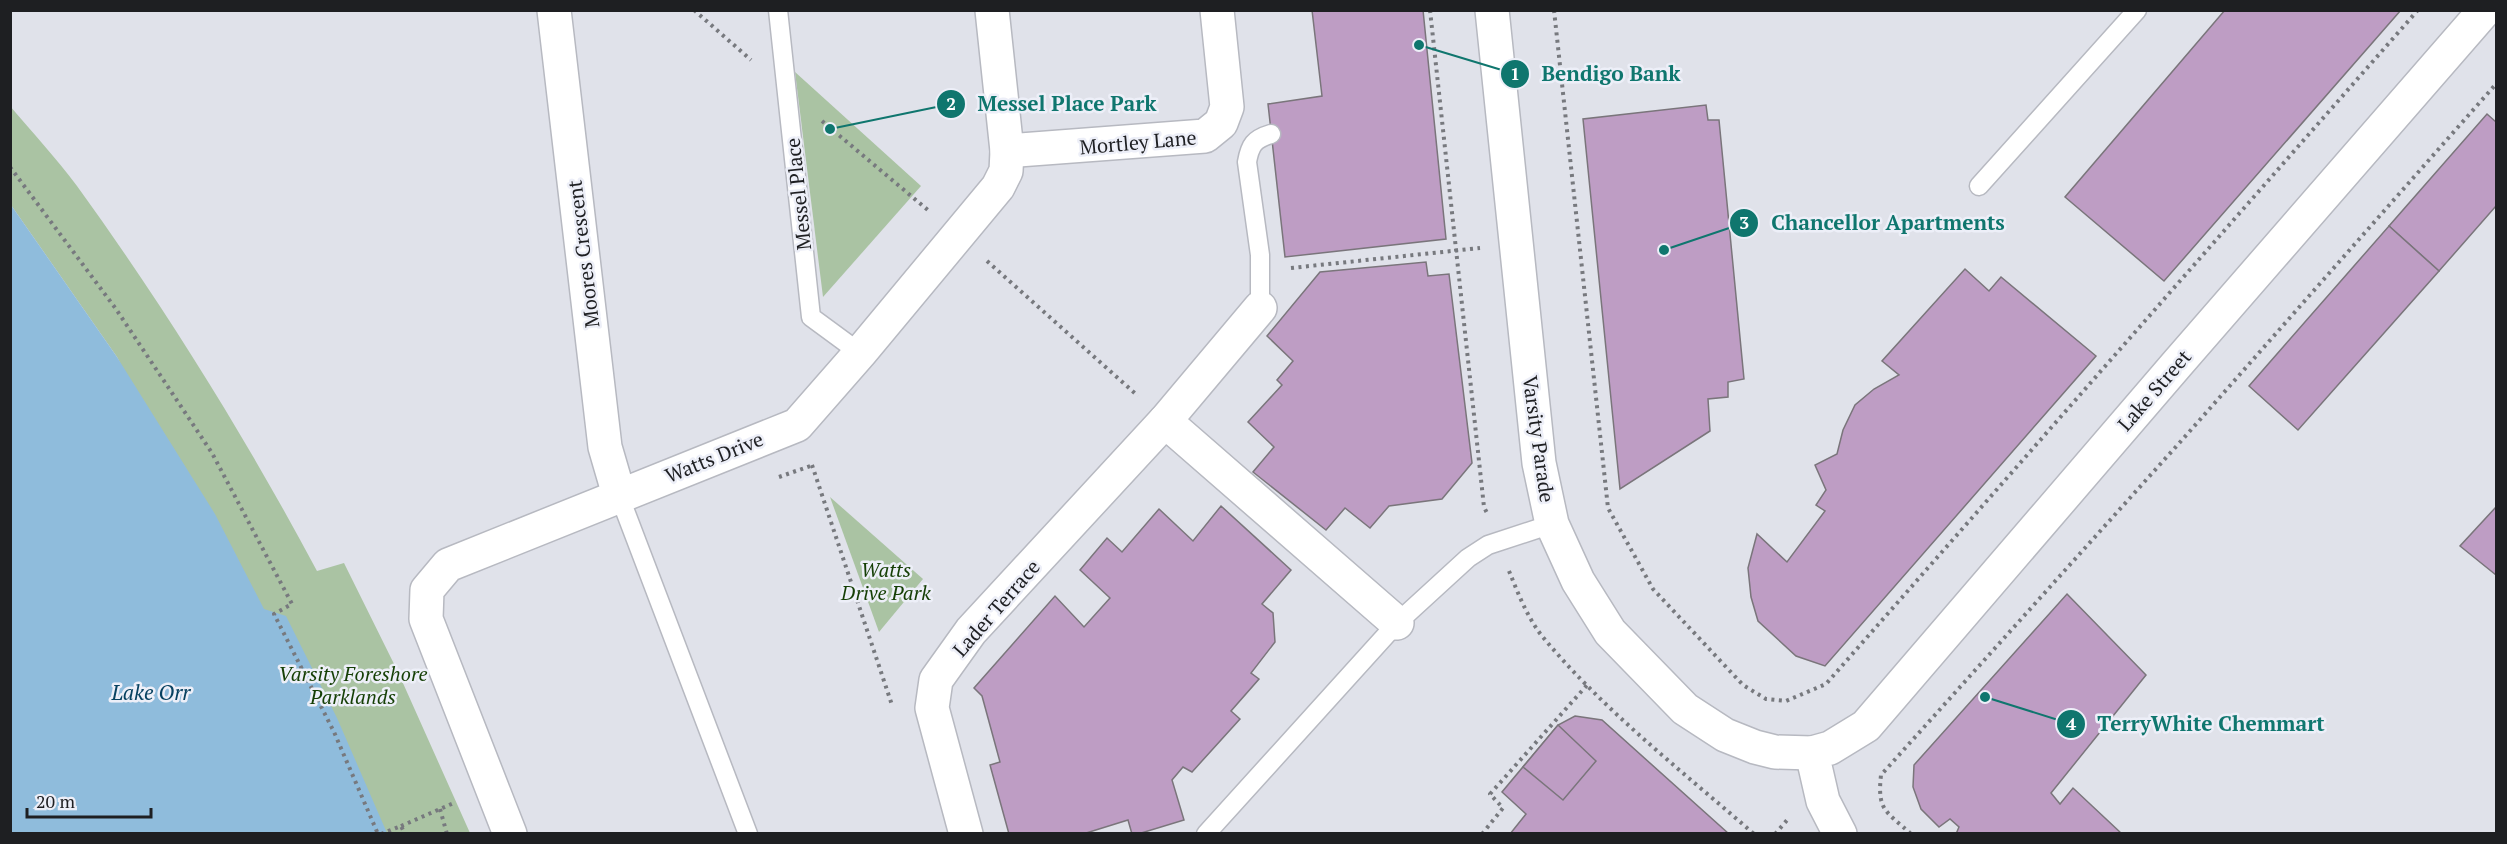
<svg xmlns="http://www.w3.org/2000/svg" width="2507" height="844" font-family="'PT Serif',serif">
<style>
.green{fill:#aac3a3}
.water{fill:#8fbcdc}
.building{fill:#be9dc4;stroke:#7a757b;stroke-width:1.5}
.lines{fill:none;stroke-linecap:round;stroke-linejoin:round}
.service-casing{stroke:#b7b9c1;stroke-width:21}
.minor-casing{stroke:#b7b9c1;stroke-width:36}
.tertiary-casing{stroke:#b7b9c1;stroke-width:36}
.path{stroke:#77797e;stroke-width:4;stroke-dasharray:3 4.5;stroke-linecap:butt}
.service{stroke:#fff;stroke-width:18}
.minor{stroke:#fff;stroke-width:33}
.tertiary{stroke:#fff;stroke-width:33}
.labels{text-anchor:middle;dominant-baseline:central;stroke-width:5;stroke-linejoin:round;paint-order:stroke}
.street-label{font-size:20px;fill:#1e1f22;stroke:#edeff8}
.park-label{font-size:20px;font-style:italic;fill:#153f05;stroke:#edeff8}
.water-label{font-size:21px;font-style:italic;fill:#084261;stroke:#edeff8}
.leader{fill:none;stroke:#0f766e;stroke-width:2}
.callout-dot{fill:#0f766e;stroke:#edeff8;stroke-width:2}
.mark-label{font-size:18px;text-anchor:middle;font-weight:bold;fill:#fff}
.callout-label{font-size:21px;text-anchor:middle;font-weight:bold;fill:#0f766e;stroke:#edeff8;stroke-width:5;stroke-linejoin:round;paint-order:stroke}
</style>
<rect width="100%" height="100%" fill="#e0e2ea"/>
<g class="green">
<polygon points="795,72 921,186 823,297"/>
<path d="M 10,106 C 32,132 56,158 77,186 C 166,309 246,438 317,571 L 344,563 L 398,672 L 470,833 L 361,833 L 117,357 L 11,205 Z"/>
<polygon points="830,497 923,579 879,632"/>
</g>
<polygon class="water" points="11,205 117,357 215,514 264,609 286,616 337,718 387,833 11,833"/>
<g class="building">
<polygon points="1312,10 1423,10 1446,239 1285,257 1268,104 1322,96"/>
<polygon points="2225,10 2401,10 2164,281 2065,197"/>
<polygon points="1706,105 1708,120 1719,120 1744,379 1728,382 1728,397 1708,399 1710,431 1620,489 1583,119"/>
<polygon points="2487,114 2496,122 2496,206 2439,271 2389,226"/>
<polygon points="2389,226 2439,271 2298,430 2249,386"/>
<polygon points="1426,262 1428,276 1449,274 1472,463 1442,499 1389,506 1370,528 1345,508 1326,530 1253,472 1274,447 1248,422 1282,385 1277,380 1293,361 1267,336 1320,272"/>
<polygon points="1965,269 1989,291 2001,277 2096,356 1825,666 1796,656 1758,621 1751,597 1748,568 1757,534 1787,562 1825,511 1816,505 1826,490 1815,465 1837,454 1843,430 1855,405 1874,389 1899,375 1882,361"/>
<polygon points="1221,506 1291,570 1262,604 1273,613 1275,642 1251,673 1259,679 1231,711 1240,719 1192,772 1183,767 1172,780 1184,820 1138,834 1132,834 1128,820 1083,834 1009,834 990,765 1000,762 982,696 974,688 1055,596 1084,627 1110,598 1080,570 1107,538 1122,552 1159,509 1193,541"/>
<polygon points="2496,507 2496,575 2460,546"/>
<polygon points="2067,594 2146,675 2051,793 2060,804 2073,788 2122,834 1956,834 1959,827 1950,819 1939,827 1921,809 1913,787 1914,765"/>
<polygon points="1575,716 1602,720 1729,834 1510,834 1526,814 1502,792 1558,725"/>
<polygon points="1558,725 1596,761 1563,800 1523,767"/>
</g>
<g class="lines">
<defs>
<g id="service">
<polyline points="778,10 811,317 860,353"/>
<polyline points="1979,186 2137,10"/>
<path d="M 1260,308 L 1260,255 L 1247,162 C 1250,145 1254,139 1271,134"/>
<polyline points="619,495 748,834"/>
<polyline points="1206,834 1397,623 1468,558 1488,545 1552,524"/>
</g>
<g id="minor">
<polyline points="554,10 605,447 619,495"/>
<polyline points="1007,151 1205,136 1221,123 1227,107 1217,10"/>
<polyline points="1165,421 1260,308"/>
<polyline points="510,834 426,619 427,590 448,565 797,425 860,353 998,187 1006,171 1007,151 992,10"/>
<polyline points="966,834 932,708 936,680 971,631 1165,421 1397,623"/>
<polyline points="1840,834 1823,801 1812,753 1830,748 1866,726 2177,364 2485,10"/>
</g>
<polyline id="tertiary" points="1492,10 1539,463 1552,524 1578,581 1610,632 1685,709 1725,735 1755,747 1775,752 1812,753"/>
</defs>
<use href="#service" class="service-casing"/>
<use href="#minor" class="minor-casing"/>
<use href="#tertiary" class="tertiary-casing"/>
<g class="path">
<polyline points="694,10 751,60"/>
<polyline points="1430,10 1484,507 1487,513"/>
<polyline points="1554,10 1608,508 1653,589 1743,685 1766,699 1786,701 1826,684 2418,10"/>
<polyline points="822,121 929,211"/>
<polyline points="10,167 116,309 212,453 292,604 274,614 334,732 378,834"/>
<polyline points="987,261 1138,396"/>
<polyline points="1291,268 1480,248"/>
<polyline points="812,465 892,705"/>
<polyline points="779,477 813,465"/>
<path d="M 1509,571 C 1518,593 1527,617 1542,636 C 1603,710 1682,771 1754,834"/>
<polyline points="440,809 447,834"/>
<polyline points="401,826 456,802"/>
<polyline points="381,834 401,826 405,834"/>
<polyline points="1482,834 1503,808 1490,794 1588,684"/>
<polyline points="1775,834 1788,819"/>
<path d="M 1911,834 C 1886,811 1877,811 1881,775 L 2182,440 L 2496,84"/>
</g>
<use href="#service" class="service"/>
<use href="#minor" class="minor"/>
<use href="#tertiary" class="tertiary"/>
</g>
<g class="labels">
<g class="street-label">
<text transform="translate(1138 142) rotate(-5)">Mortley Lane</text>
<text transform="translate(798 194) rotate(-96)">Messel Place</text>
<text transform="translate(583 254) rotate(-97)">Moores Crescent</text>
<text transform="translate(2154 390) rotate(-49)">Lake Street</text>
<text transform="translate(1539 439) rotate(82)">Varsity Parade</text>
<text transform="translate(714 457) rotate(-22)">Watts Drive</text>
<text transform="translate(996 608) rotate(-49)">Lader Terrace</text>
</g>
<g class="park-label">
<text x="886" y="569">Watts<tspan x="886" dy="23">Drive Park</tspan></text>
<text x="353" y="673">Varsity Foreshore<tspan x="353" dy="23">Parklands</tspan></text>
</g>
<g class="water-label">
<text x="151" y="692">Lake Orr</text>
</g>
</g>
<path class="leader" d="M1419 45L1515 74M830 129L951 104M1664 250L1744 223M1985 697L2071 724"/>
<g class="callout-dot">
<circle cx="1419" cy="45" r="6"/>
<circle cx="830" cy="129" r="6"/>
<circle cx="1664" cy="250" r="6"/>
<circle cx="1985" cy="697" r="6"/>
<circle cx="1515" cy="74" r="15"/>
<circle cx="951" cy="104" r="15"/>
<circle cx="1744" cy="223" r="15"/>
<circle cx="2071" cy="724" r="15"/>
</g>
<g class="mark-label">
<text x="1515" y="80">1</text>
<text x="951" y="110">2</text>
<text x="1744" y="229">3</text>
<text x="2071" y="730">4</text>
</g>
<g class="callout-label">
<text x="1611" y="81">Bendigo Bank</text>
<text x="1067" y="111">Messel Place Park</text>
<text x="1888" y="230">Chancellor Apartments</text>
<text x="2211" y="731">TerryWhite Chemmart</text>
</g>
<rect width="2507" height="844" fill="none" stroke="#1e1f22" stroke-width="24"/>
<path d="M27 808v9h124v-9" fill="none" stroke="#1e1f22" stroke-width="3"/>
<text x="36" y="808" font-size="18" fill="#1e1f22" stroke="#edeff8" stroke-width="4.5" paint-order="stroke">20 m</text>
</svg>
